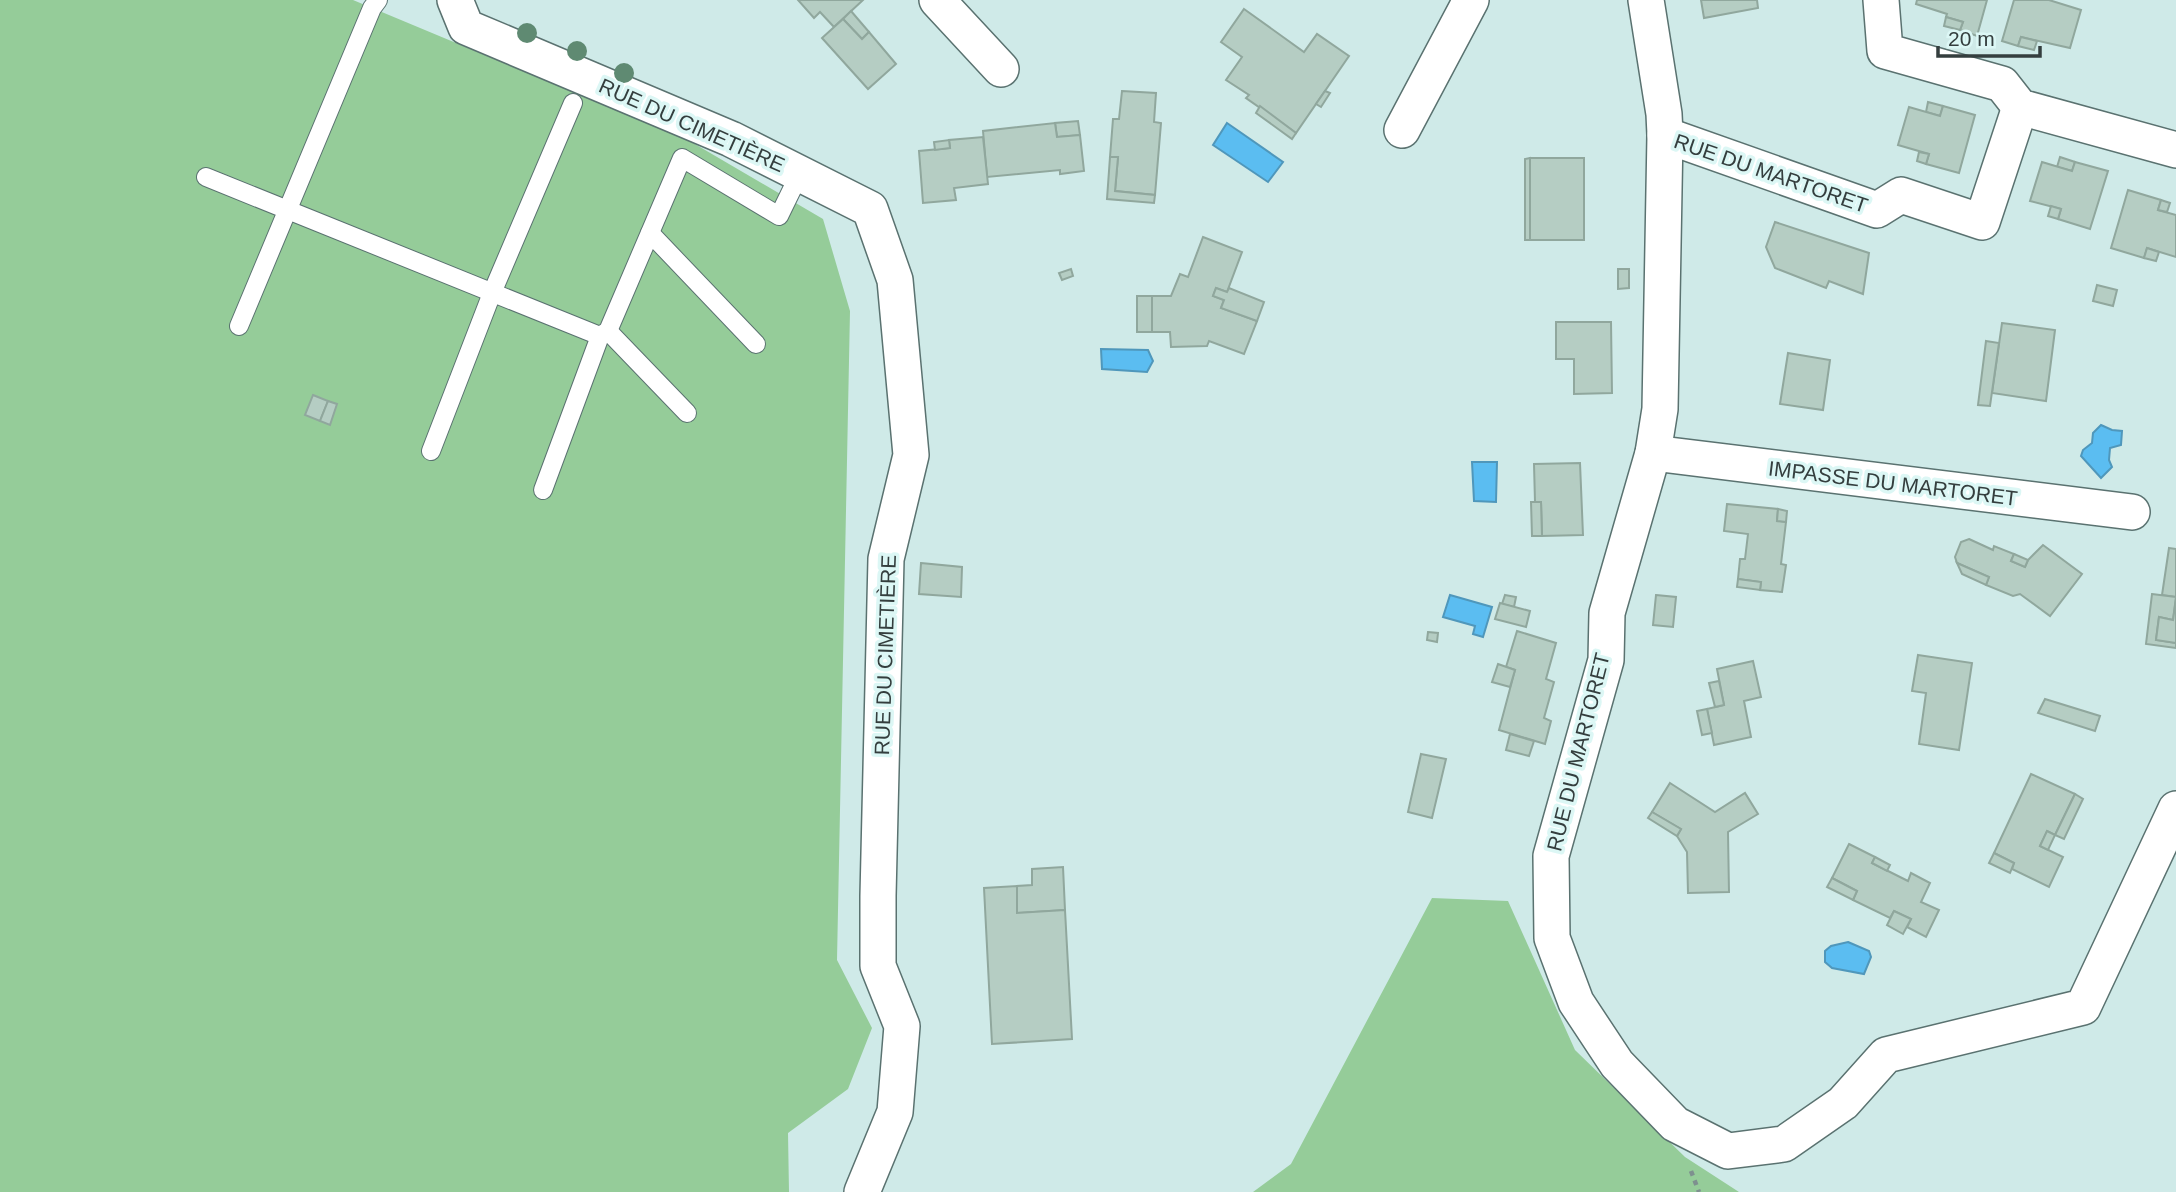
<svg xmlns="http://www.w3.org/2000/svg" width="2176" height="1192" font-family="Helvetica,sans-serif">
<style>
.green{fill:#95cc99}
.water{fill:#5bbdf1;stroke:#4f97bb;stroke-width:2}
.building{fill:#b5cdc3;stroke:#90a79d;stroke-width:2}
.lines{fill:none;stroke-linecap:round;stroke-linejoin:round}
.lane-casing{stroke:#5a7270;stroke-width:20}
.street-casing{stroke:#5a7270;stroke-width:38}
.path{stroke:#7e908f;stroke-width:4.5;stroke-dasharray:5 5;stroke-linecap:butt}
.lane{stroke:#fff;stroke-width:18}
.street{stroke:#fff;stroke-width:35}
.tree{fill:#5f8a72}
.labels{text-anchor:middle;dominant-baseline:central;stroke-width:7;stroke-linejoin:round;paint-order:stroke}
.street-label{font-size:21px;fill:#343e3e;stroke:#dcf7f5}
</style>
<rect width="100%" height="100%" fill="#cfeae8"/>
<g class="green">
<polygon points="0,0 353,0 688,140 823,219 850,311 837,960 872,1028 848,1089 788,1133 789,1192 0,1192"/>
<polygon points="1432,898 1508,901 1575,1050 1685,1157 1739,1192 1253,1192 1291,1164"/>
</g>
<g class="water">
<polygon points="1227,123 1283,162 1268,182 1213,145"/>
<polygon points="1101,349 1148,350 1153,361 1147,372 1102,369"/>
<polygon points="2101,425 2112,430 2122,431 2121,445 2110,448 2109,460 2112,467 2101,478 2081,456 2083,450 2092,443 2093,433"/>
<polygon points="1472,462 1497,462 1496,502 1474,501"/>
<polygon points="1450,595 1492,607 1483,637 1473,634 1475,626 1443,617"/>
<polygon points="1848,942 1869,951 1871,957 1864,974 1832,968 1825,962 1825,951 1831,946"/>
</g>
<g class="building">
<polygon points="798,0 863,0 834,27 820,12 814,18"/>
<polygon points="1701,0 1757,0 1758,8 1704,18"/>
<polygon points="1917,0 1987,0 1977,36 1960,30 1963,22 1946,17 1947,14 1916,4"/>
<polygon points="2014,0 2049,0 2081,10 2070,48 2021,37 2018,46 2002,41"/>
<polygon points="1244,9 1304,52 1317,34 1349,56 1296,133 1246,98 1249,95 1226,80 1242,57 1221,42"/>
<polygon points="851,11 869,32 862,39 843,19"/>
<polygon points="1946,17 1963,22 1960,30 1944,26"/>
<polygon points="843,19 862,39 869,32 896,64 868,89 822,38"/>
<polygon points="2021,37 2037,41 2034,50 2018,46"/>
<polygon points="1122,91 1156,93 1154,122 1161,123 1155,195 1115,191 1118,157 1110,157 1113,119 1119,119"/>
<polygon points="1325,91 1330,93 1321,107 1316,104"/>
<polygon points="1928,102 1943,106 1940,116 1926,112"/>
<polygon points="1260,106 1296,133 1292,139 1256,113"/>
<polygon points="1943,106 1975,115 1959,173 1926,164 1929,154 1898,145 1909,107 1940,116"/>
<polygon points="1078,121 1080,135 1057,137 1055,123"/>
<polygon points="1055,123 1057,137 1080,135 1084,171 1060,174 1060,170 987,177 983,131"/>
<polygon points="983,137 988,184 954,188 956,200 923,203 919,151 950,148 949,140"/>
<polygon points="949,140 950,148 935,150 934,142"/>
<polygon points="1919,152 1929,154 1926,164 1917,161"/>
<polygon points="1110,157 1118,157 1115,191 1155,195 1154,203 1107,199"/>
<polygon points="2060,157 2075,162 2072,171 2057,167"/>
<rect x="1530" y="158" width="54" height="82"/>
<polygon points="1530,158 1530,240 1525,240 1525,159"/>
<polygon points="2042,162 2072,171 2075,162 2108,171 2090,229 2058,219 2061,209 2030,201"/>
<polygon points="2128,190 2161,200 2158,210 2176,215 2176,257 2147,248 2144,258 2111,248"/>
<polygon points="2161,200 2170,203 2167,212 2158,210"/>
<polygon points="2051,206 2061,209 2058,219 2048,216"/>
<polygon points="1775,222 1869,253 1863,294 1829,281 1826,288 1775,268 1766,247"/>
<polygon points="1203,237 1242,252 1227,292 1216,288 1213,296 1224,300 1221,308 1257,321 1244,354 1209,341 1207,346 1171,347 1170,332 1152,332 1152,296 1171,296 1180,274 1188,277"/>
<polygon points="2147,248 2159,252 2156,261 2144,258"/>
<polygon points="1071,269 1073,276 1062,280 1059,273"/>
<polygon points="1618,269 1629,269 1629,288 1618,289"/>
<polygon points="2097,285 2117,290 2113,306 2093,301"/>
<polygon points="1216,288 1227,292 1229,288 1264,302 1257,321 1221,308 1224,300 1213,296"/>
<rect x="1137" y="296" width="15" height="36"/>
<polygon points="1556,322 1611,322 1612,393 1574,394 1574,359 1556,359"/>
<polygon points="2002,323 2055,330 2046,401 1992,393"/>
<polygon points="1986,341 1999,343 1990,406 1978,405"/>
<polygon points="1788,353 1830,360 1823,410 1780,404"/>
<polygon points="313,395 328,401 320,421 305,415"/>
<polygon points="328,401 337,404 330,425 320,421"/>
<polygon points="1580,463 1583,535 1542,536 1541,502 1535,502 1534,464"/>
<polygon points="1531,502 1541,502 1542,536 1532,536"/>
<polygon points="1727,504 1778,509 1777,521 1786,522 1781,564 1786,565 1782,592 1760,590 1761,582 1738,579 1740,559 1745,559 1748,534 1724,531"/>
<polygon points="1778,509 1787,511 1786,522 1777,521"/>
<polygon points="1969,539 1993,550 1994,546 2014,554 2011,561 2025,567 2028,560 2043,545 2082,574 2050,616 2020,594 2013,596 1986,585 1989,577 1957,563 1955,557 1961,542"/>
<polygon points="2169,548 2176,549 2176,597 2162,595"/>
<polygon points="2014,554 2028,560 2025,567 2011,561"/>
<polygon points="921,563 962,567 961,597 919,594"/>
<polygon points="1957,563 1989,577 1986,585 1962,574"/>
<polygon points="1738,579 1761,582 1760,590 1737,587"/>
<polygon points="2152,594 2176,597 2173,620 2159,617 2156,640 2176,643 2176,648 2146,644"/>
<polygon points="1505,595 1516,597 1514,607 1502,604"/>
<polygon points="1656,595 1676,597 1673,627 1653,625"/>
<polygon points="2176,599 2176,643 2156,640 2159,617 2173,620"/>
<polygon points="1500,603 1530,611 1526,627 1495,619"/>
<polygon points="1517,631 1556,643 1546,679 1554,682 1544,718 1551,721 1545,744 1499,730 1515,670 1506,667"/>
<polygon points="1428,632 1438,633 1437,642 1427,640"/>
<polygon points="1918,655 1972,663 1959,750 1919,744 1926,693 1912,691"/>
<polygon points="1753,661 1761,697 1744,701 1751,737 1714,745 1707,709 1724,705 1717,669"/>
<polygon points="1498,664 1515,670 1510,687 1492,682"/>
<polygon points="1719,681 1724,705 1715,707 1709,683"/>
<polygon points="2045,699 2100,716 2095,731 2038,713"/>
<polygon points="1707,709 1712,733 1702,735 1697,711"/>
<polygon points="1510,734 1534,741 1529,756 1506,750"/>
<polygon points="1421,754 1446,759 1432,818 1408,812"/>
<polygon points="2031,774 2075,794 2055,835 2047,831 2040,846 2063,857 2049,887 2012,869 2014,863 1994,853"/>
<polygon points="1670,783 1715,812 1745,793 1758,814 1728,832 1729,892 1688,893 1687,852 1677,836 1681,829 1652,812"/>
<polygon points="2075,794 2083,799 2064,839 2055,835"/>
<polygon points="1652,812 1681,829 1677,836 1648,818"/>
<polygon points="2047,831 2055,835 2048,850 2040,846"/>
<polygon points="1849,844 1875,857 1872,863 1908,881 1911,873 1930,883 1921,902 1939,910 1926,937 1907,927 1911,919 1894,911 1890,918 1853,900 1857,891 1832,878"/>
<polygon points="1994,853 2014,863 2010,873 1989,863"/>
<polygon points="1875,857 1890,865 1887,871 1872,863"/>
<polygon points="1063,867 1065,910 1017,913 1017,886 1032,885 1032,869"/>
<polygon points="1832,878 1857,891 1853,900 1827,887"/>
<polygon points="1017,886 1017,913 1065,910 1072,1039 992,1044 984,888"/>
<polygon points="1894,911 1911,919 1903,934 1887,925"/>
</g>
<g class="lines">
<defs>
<g id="lane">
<polyline points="206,177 600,336 608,331 682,158 779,216 800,173"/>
<polyline points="650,233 756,344"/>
<polyline points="239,326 372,8 378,0"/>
<polyline points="608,331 687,413"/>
<polyline points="431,451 492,293 573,103"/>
<polyline points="543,490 600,336"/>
</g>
<g id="street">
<polyline points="455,0 466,27 731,139 870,209 895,280 911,455 886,559 878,896 878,966 902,1026 895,1112 862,1192"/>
<polyline points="937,0 1001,69"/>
<polyline points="1646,0 1664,114 1665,135 1660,409 1653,453 1607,613 1606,660 1551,856 1552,938 1576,1002 1617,1064 1675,1124 1728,1151 1784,1144 1843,1103 1886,1055 2083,1007 2176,809"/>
<polyline points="1881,0 1885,51 2002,84 2020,107 2176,150"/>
<polyline points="1402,130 1471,0"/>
<polyline points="1665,135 1877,210 1901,195 1982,222 2020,107"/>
<polyline points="1653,453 2132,512"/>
</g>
</defs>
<use href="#lane" class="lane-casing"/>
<use href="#street" class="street-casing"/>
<polyline class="path" points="1691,1171 1699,1192"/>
<use href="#lane" class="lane"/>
<use href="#street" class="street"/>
</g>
<g class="tree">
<circle cx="527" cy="33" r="10"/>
<circle cx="577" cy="51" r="10"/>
<circle cx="624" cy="73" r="10"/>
</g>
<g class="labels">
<g class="street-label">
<text transform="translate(692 125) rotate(24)">RUE DU CIMETIÈRE</text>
<text transform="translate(1771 173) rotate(19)">RUE DU MARTORET</text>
<text transform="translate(1893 483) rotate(7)">IMPASSE DU MARTORET</text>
<text transform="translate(885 655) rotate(-88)">RUE DU CIMETIÈRE</text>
<text transform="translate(1578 752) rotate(-76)">RUE DU MARTORET</text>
</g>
</g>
<path d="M1938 46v10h102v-10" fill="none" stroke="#343e3e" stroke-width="3.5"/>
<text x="1948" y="46" font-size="21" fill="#343e3e" stroke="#dcf7f5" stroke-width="5" paint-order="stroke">20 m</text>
</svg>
